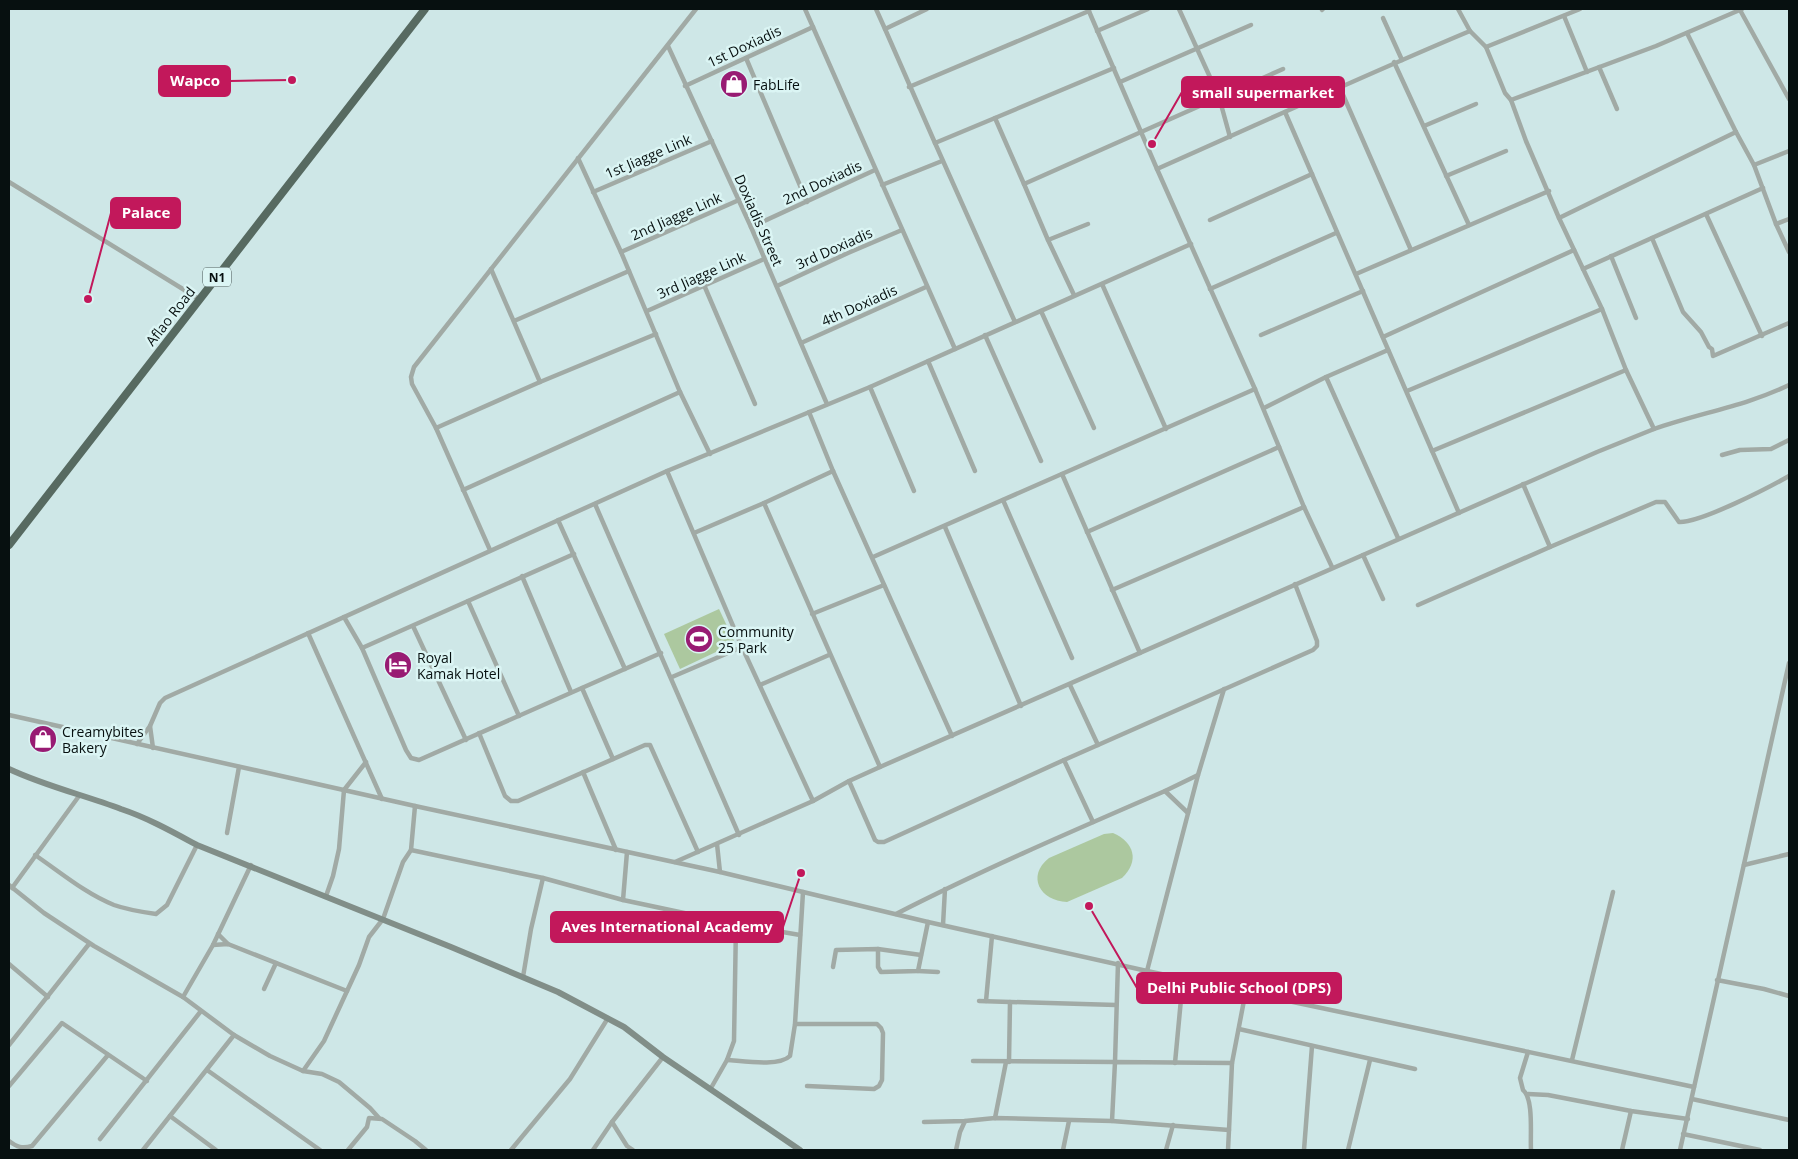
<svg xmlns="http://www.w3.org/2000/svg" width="1798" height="1159" font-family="'Open Sans',sans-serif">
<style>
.green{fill:#acc89f}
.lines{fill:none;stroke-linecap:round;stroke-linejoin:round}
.street{stroke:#a1aaa5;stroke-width:4.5}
.secondary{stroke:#818e88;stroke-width:6}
.highway{stroke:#576a61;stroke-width:8}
.labels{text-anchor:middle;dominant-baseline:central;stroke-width:5;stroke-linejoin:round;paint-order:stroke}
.shield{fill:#dbf5f4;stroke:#475554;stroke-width:1}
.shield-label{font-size:12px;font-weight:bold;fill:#071010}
.street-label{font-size:14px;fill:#071010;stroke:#dbf5f4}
.poi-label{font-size:14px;fill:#071010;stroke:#dbf5f4;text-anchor:start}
.leader{fill:none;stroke:#c2185b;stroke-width:2}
.callout-dot{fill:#c2185b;stroke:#dbf5f4;stroke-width:2}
.callout{fill:#c2185b;stroke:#c2185b;stroke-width:2}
.callout-label{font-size:15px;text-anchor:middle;font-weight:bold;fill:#fff}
</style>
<rect width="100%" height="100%" fill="#cee7e7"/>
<g class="green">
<polygon points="719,609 735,643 680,669 664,634"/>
<path d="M 1113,833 C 1134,842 1140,861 1122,878 L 1067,902 C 1040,901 1026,876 1049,858 L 1104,834 Z"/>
</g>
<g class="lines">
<g class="street">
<polyline points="805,9 955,349"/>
<polyline points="876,9 885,29"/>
<polyline points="927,9 885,29 935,143 995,118"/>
<polyline points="1179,9 1219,97 1230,137"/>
<polyline points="1322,10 1323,9"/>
<polyline points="1740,10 1789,99"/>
<polyline points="1564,16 1587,72"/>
<polyline points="1383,18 1402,60"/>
<polyline points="1097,31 1148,9"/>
<polyline points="1687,33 1736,132 1754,165 1776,224 1789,252"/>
<polyline points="668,46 751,227 827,404"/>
<polyline points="1486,47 1580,9"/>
<polyline points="746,58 807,202"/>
<polyline points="1394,62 1469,225"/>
<polyline points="1599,67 1617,109"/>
<polyline points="1114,68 995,118 1024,184 1283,69"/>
<polyline points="1120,82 1251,25"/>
<polyline points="685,86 813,27"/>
<polyline points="909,87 1089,11"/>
<polyline points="1340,88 1411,250"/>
<polyline points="1511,100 1656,46 1742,9"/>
<path d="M 1285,112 C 1343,246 1401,379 1459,513"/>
<polyline points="1424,126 1476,104"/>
<polyline points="935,143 1015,322"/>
<polyline points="578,158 621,252 680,392 710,454"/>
<polyline points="1754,165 1789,151"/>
<path d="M 1157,169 C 1261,123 1365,75 1470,31 L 1458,9"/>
<polyline points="1446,176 1506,151"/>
<polyline points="9,182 199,299"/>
<polyline points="1024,184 1048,240 1074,295"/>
<polyline points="882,185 942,161"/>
<polyline points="593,192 712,141"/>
<polyline points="1706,214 1762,336"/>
<polyline points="1559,218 1736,132"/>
<polyline points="1210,220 1312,174"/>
<polyline points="1776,224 1789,219"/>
<polyline points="751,227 875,170"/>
<polyline points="1652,238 1683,312 1701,332 1709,347 1712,349 1713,356 1789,323"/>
<polyline points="1048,240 1088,224"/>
<polyline points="621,252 739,200"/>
<polyline points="1611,256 1636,318"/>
<polyline points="491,269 540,382"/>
<polyline points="1583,269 1763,188"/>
<polyline points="1356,274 1549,191"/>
<polyline points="1102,284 1166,429"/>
<polyline points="704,285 755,404"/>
<polyline points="777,286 848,253 902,230"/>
<polyline points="1210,289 1336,233"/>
<polyline points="647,311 764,259"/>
<polyline points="1041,311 1094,428"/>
<polyline points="514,321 629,271"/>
<polyline points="985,335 1041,461"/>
<polyline points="1261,335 1363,291"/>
<polyline points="1383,337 1574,250"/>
<polyline points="801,343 926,287"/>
<polyline points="928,361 975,471"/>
<polyline points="1326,377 1398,538"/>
<polyline points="870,387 914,491"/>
<polyline points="1255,389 1304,507 1332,567"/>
<polyline points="1407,391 1602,309"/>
<polyline points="1264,408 1326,377 1388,350"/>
<polyline points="809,412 833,471 952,736"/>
<polyline points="436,428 540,382 656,334"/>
<path d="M 1654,429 C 1699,413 1746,406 1789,385"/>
<polyline points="1432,451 1626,370"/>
<polyline points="1722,455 1740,450 1771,449 1789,440"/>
<polyline points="667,471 742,647 813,801"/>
<polyline points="1062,474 1140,653"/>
<polyline points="463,490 680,392"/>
<polyline points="1003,500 1072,658"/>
<polyline points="764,503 833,471"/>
<polyline points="595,504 739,835"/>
<polyline points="558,520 625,669"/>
<polyline points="945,527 1021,706"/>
<polyline points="1087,532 1279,447"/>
<polyline points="694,533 764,503 880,767"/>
<path d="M 1550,547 L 1656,502 L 1665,502 L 1679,522 C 1700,523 1768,488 1789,476"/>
<polyline points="490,550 436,428 412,384 411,377 414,367 696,9"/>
<polyline points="873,557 1255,389 1157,169 1088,9"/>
<polyline points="522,576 571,692"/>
<polyline points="1112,590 1304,507"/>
<polyline points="1383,599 1363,555 1597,452 1654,429 1626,370 1602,309 1559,218 1526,141 1511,100 1505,93 1486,47 1470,31"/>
<polyline points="468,601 519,716"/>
<polyline points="1418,605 1550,547 1523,484"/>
<polyline points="812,614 884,585"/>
<polyline points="344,617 362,648 406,750 411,758 419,760 661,653"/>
<polyline points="413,626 466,740"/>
<polyline points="308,633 382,799"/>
<polyline points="362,648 574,554"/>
<polyline points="672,677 742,647"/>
<polyline points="760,685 829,655"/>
<polyline points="1070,685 1098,745"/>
<polyline points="582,688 613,759"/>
<polyline points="9,715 415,806 720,872 928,922 1147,971 1694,1087"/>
<polyline points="150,726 153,748"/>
<polyline points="479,733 505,796 511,801 518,801 645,745 650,745 698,852"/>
<polyline points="137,744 150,726 160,703 165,698 667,471 870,387 1191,244"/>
<polyline points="1064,760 1093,822"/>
<polyline points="583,772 616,850"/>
<polyline points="849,781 875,840 878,842 884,842 1064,760 1313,650 1317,646 1317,641 1295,584"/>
<polyline points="1188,813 1165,791 1198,775"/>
<polyline points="227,833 239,767"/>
<polyline points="717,844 720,872"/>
<polyline points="411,850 543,878 623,900 627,852"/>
<path d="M 35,855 C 60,872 86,894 114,905 C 128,910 142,912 156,914 L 167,905 L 197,845"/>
<polyline points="675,862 813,801 849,781 880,767 1363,555"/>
<polyline points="1744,865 1789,854"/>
<polyline points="9,885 44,913 94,946 183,997 234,1035 270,1056 303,1071 322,1074 339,1082 370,1108 379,1118"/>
<polyline points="12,888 79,796"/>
<polyline points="326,896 333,876 339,849 344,790 366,762"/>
<polyline points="623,900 736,924 800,935"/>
<path d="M 896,914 C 984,869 1075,830 1165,791"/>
<polyline points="943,925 945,889"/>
<polyline points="218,934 228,944"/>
<polyline points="213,945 228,944 347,991"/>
<polyline points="878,949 921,955"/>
<polyline points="9,964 48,997"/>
<polyline points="833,967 836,950 878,949 878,967 881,972 918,971 928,922"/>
<polyline points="918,971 938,972"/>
<polyline points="1147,971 1198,775 1224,689"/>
<polyline points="523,977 531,929 543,878"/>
<polyline points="1717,980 1764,989 1789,996"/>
<polyline points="264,989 276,963"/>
<polyline points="183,997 213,945 251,865"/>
<polyline points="979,1001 1116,1005"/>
<polyline points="986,1001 992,936"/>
<polyline points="795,1024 877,1024 881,1028 883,1033 882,1080 879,1086 874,1089 807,1086"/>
<polyline points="1239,1029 1415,1069"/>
<polyline points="9,1045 89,944"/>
<path d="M 1528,1052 L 1520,1078 L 1523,1090 C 1534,1099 1530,1135 1531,1150"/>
<path d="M 727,1060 C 743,1061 779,1067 790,1056 L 795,1024 L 803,892"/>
<polyline points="1572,1060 1613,892"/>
<polyline points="973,1061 1115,1062 1118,963"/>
<polyline points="1009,1062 1010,1002"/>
<polyline points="1175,1063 1183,978"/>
<polyline points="207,1070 320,1150"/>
<polyline points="303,1071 324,1041 359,965 369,937 383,919 403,862 411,850 415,806"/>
<polyline points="9,1086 62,1023 147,1081"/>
<polyline points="711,1088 727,1060 734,1041 736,924"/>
<polyline points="1528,1094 1548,1095 1631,1111 1688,1119"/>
<polyline points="1692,1099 1789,1120"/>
<polyline points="170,1116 216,1150"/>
<polyline points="995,1118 1006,1062"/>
<polyline points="1112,1121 1115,1062 1232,1063 1246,990"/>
<polyline points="612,1122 627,1146 633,1150"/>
<polyline points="924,1122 965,1121 995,1118 1112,1121 1229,1130 1232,1063"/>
<polyline points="1683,1134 1760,1150"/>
<polyline points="100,1139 201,1011"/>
<path d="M 9,1141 C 17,1147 22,1149 32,1146 L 108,1055"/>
<polyline points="143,1150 234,1035"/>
<polyline points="348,1150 367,1127 369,1118 382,1119 415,1141 426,1150"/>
<polyline points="511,1150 570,1079 608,1018"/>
<polyline points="593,1150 612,1122 663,1057"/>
<polyline points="956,1150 960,1132 965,1121"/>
<polyline points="1063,1150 1069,1121"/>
<polyline points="1166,1150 1173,1125"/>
<polyline points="1228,1150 1229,1130"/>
<polyline points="1304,1150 1312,1046"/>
<polyline points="1348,1150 1370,1060"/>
<polyline points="1622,1150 1631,1111"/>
<polyline points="1680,1150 1789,663"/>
</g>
<path class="secondary" d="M 9,769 C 45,786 84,795 121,809 C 148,818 173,832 197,845 L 451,947 L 558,992 L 624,1027 L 663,1057 L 800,1150"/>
<polyline class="highway" points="9,545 425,9"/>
</g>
<defs>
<symbol id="shop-disc" viewBox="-11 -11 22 22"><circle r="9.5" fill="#981b73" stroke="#dbf5f4"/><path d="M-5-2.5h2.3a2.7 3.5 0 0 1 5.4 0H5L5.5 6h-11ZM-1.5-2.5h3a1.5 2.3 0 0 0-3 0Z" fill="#fff"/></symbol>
<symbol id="stadium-disc" viewBox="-11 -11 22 22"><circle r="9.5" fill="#981b73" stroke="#dbf5f4"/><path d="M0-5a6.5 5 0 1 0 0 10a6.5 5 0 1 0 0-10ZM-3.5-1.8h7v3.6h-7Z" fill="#fff"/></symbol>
<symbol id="hotel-disc" viewBox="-11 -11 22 22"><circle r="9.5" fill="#981b73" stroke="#dbf5f4"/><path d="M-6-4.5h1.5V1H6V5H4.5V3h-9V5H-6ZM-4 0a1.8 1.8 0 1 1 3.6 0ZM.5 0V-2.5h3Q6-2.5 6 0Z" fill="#fff"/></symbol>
</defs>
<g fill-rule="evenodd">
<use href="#shop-disc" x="718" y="68" width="32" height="32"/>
<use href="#stadium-disc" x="683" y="623" width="32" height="32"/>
<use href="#hotel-disc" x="382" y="649" width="32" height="32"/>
<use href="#shop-disc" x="27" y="723" width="32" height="32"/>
</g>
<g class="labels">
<rect class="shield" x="203" y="267.5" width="28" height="19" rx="4"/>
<g class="shield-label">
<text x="217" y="277">N1</text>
</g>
<g class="street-label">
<text transform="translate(744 46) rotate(-25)">1st Doxiadis</text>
<text transform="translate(648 156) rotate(-23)">1st Jiagge Link</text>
<text transform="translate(822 182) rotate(-25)">2nd Doxiadis</text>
<text transform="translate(676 216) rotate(-24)">2nd Jiagge Link</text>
<text transform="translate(759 220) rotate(66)">Doxiadis Street</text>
<text transform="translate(834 248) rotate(-24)">3rd Doxiadis</text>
<text transform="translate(701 275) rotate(-24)">3rd Jiagge Link</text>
<text transform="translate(859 305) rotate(-24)">4th Doxiadis</text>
<text transform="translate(170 316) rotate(-52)">Aflao Road</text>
</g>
<g class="poi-label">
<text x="753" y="84">FabLife</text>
<text x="718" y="631">Community<tspan x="718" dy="16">25 Park</tspan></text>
<text x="417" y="657">Royal<tspan x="417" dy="16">Kamak Hotel</tspan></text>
<text x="62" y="731">Creamybites<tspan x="62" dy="16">Bakery</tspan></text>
</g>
</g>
<path class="leader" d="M292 80L230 81M1152 144L1182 92M88 299L111 213M801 873L783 927M1089 906L1137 988"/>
<g class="callout-dot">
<circle cx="292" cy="80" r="5"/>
<circle cx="1152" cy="144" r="5"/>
<circle cx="88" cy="299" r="5"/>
<circle cx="801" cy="873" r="5"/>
<circle cx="1089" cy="906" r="5"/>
</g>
<g class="callout">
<rect x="159" y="66" width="71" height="30" rx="5"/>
<rect x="1182" y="77" width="162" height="30" rx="5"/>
<rect x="111" y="198" width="69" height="30" rx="5"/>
<rect x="551" y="912" width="232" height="30" rx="5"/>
<rect x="1137" y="973" width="204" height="30" rx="5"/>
</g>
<g class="callout-label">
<text x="195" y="86">Wapco</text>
<text x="1263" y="98">small supermarket</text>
<text x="146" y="218">Palace</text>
<text x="667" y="932">Aves International Academy</text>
<text x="1239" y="993">Delhi Public School (DPS)</text>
</g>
<rect width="1798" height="1159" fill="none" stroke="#071010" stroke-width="20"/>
</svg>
